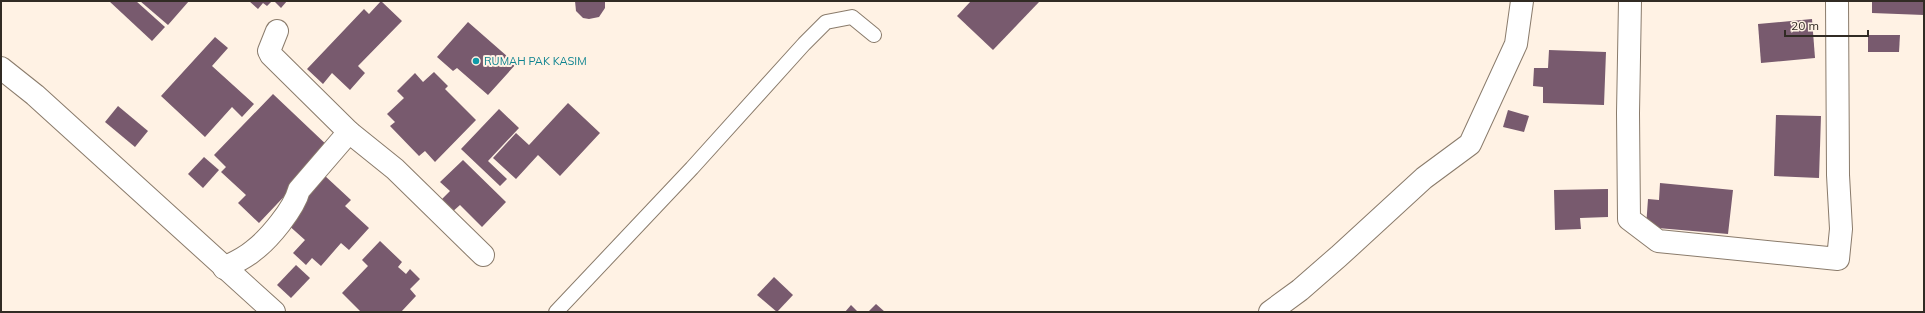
<svg xmlns="http://www.w3.org/2000/svg" width="1925" height="313" font-family="Mulish,sans-serif">
<style>
.building{fill:#785a6e}
.lines{fill:none;stroke-linecap:round;stroke-linejoin:round}
.lane-casing{stroke:#8a7b6b;stroke-width:16}
.street-casing{stroke:#8a7b6b;stroke-width:24}
.lane{stroke:#fff;stroke-width:14}
.street{stroke:#fff;stroke-width:22}
.culture-dot{fill:#0f9aa8;stroke:#fff2e4;stroke-width:1.5}
.labels{text-anchor:middle;dominant-baseline:central;stroke-width:4;stroke-linejoin:round;paint-order:stroke}
.culture-label{font-size:11px;fill:#0d838f;stroke:#fff2e4;text-anchor:start}
</style>
<rect width="100%" height="100%" fill="#fff2e4"/>
<g class="building">
<polygon points="109,1 136,1 165,27 152,41"/>
<polygon points="140,1 189,1 168,25"/>
<polygon points="249,1 272,1 267,6 263,3 258,9"/>
<polygon points="274,1 287,1 281,8"/>
<polygon points="381,1 402,21 358,66 365,73 350,90 332,73 323,84 307,69 364,9 369,14"/>
<polygon points="575,1 605,1 605,8 599,17 589,19 583,18 576,11"/>
<polygon points="971,1 1040,1 993,50 957,16"/>
<polygon points="1872,1 1924,1 1924,15 1872,13"/>
<polygon points="1812,19 1815,58 1761,63 1758,24"/>
<polygon points="468,22 516,64 488,95 457,68 453,71 437,57"/>
<polygon points="1868,35 1900,35 1899,52 1868,52"/>
<polygon points="215,37 228,48 212,66 254,104 242,117 232,107 205,137 161,96"/>
<polygon points="1549,50 1606,52 1604,105 1543,103 1543,87 1533,86 1534,68 1548,68"/>
<polygon points="434,72 448,86 445,89 476,120 435,162 425,151 419,156 390,126 395,122 387,114 404,98 397,91 415,73 423,82"/>
<polygon points="273,94 330,148 259,223 238,203 246,195 221,172 226,167 214,155"/>
<polygon points="568,103 600,133 560,176 538,155 516,179 493,158 516,133 529,145"/>
<polygon points="118,106 148,131 135,147 105,122"/>
<polygon points="499,109 519,128 488,161 507,179 500,186 461,149"/>
<polygon points="1508,110 1529,116 1524,132 1503,127"/>
<polygon points="1776,115 1821,116 1819,178 1774,176"/>
<polygon points="204,157 219,170 203,188 188,174"/>
<polygon points="463,160 506,202 482,227 460,205 451,213 440,201 450,191 440,182"/>
<polygon points="324,175 351,200 345,206 369,228 349,250 341,243 321,266 312,258 306,265 293,253 305,240 286,223 300,203"/>
<polygon points="1660,183 1733,190 1728,234 1646,227 1648,199 1659,200"/>
<polygon points="1608,189 1608,217 1580,218 1581,229 1555,230 1554,190"/>
<polygon points="380,241 402,262 398,267 406,274 410,269 420,279 410,289 416,296 401,312 361,312 342,293 368,266 362,260"/>
<polygon points="296,265 310,278 291,298 277,285"/>
<polygon points="774,277 793,295 777,312 757,295"/>
<polygon points="876,304 885,312 868,312"/>
<polygon points="851,305 858,312 845,312"/>
</g>
<g class="lines">
<defs>
<polyline id="lane" points="556,312 692,168 804,44 826,22 852,17 874,35"/>
<g id="street">
<polyline points="1630,1 1628,113 1629,219 1658,241 1838,259 1841,229 1838,175 1837,1"/>
<polyline points="277,31 269,51 271,55 349,132 395,169 483,255"/>
<polyline points="1,68 35,95 274,312"/>
<path d="M 224,268 C 234,263 245,258 253,251 C 269,239 294,209 299,190 L 349,132"/>
<polyline points="1270,312 1300,290 1339,256 1424,178 1470,144 1516,44 1522,1"/>
</g>
</defs>
<use href="#lane" class="lane-casing"/>
<use href="#street" class="street-casing"/>
<use href="#lane" class="lane"/>
<use href="#street" class="street"/>
</g>
<circle class="culture-dot" cx="476" cy="61" r="4"/>
<g class="labels">
<g class="culture-label">
<text x="484" y="61">RUMAH PAK KASIM</text>
</g>
</g>
<rect width="1925" height="313" fill="none" stroke="#312b24" stroke-width="4"/>
<path d="M1785 30v6h83v-6" fill="none" stroke="#312b24" stroke-width="2"/>
<text x="1791" y="30" font-size="12" fill="#312b24" stroke="#fff2e4" stroke-width="3" paint-order="stroke">20 m</text>
</svg>
